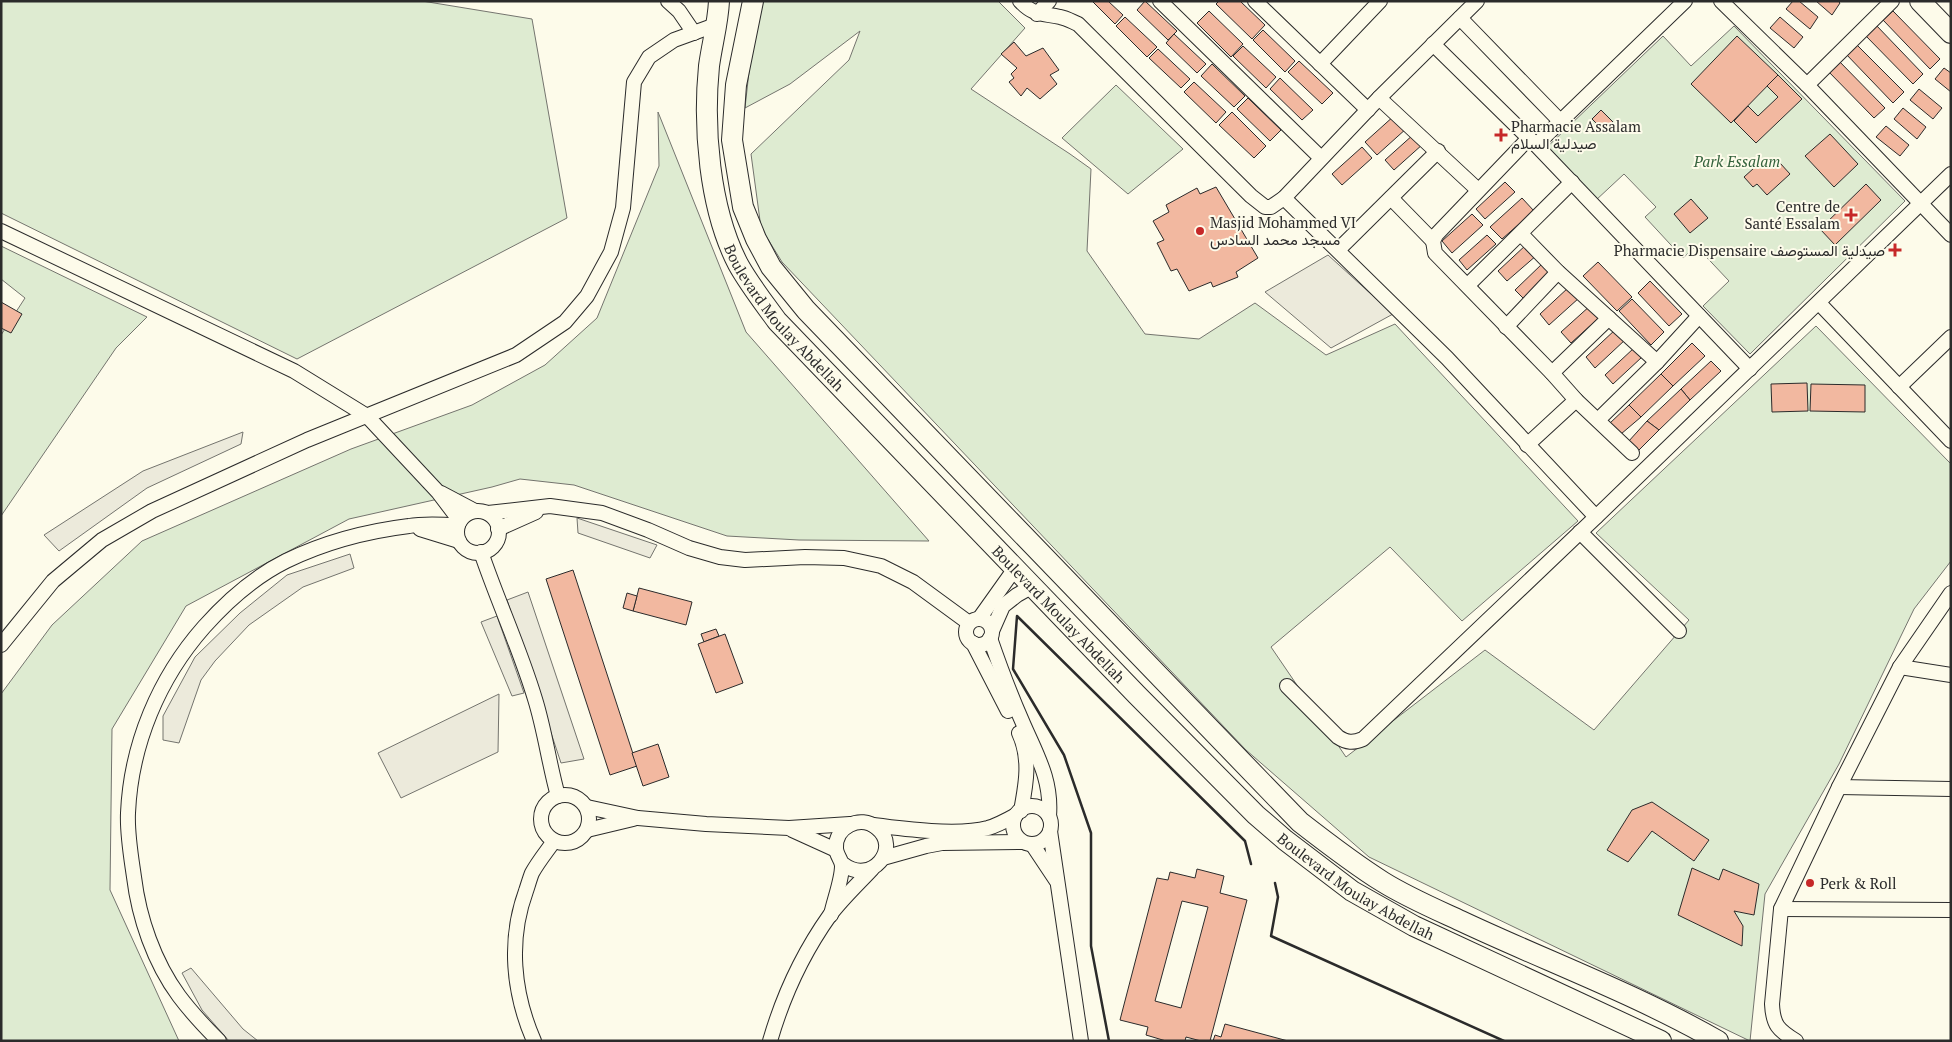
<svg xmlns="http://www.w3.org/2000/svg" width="1952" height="1042" font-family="'PT Serif',Vazirmatn,serif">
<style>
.green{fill:#deebd1;stroke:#74746e}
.parking{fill:#eceadb;stroke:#74746e}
.building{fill:#f2b8a0;stroke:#2b2b2b;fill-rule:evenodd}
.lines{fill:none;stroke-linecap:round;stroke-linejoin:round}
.street-casing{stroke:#2b2b2b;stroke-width:16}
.secondary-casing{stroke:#2b2b2b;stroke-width:22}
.street{stroke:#fdfbea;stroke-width:14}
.secondary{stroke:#fdfbea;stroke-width:20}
.wall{stroke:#2b2b2b;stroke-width:2.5}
.poi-dot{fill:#c62828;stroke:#fdfbea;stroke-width:2}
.labels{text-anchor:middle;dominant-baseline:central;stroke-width:4;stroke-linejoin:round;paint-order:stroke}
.poi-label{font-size:15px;fill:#2b2b2b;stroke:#fdfbea;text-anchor:start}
.park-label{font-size:15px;font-style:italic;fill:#34623c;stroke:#fdfbea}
.street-label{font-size:15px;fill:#2b2b2b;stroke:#fdfbea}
</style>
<rect width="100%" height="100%" fill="#fdfbea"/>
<g class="green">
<polygon points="1,1 422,1 532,19 567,218 297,359 1,213"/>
<polygon points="760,1 998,1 1025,28 971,89 1070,154 1091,169 1087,251 1145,334 1199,339 1255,303 1326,355 1395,324 1578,521 1462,621 1390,547 1271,647 1346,757 1485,650 1594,730 1689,620 1596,533 1816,326 1951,464 1951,561 1914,609 1839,764 1765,894 1750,1041 1369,857 1246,750 782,262 761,228 751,154 849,60 860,31 790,84 745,108 754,26"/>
<polygon points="1734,26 1905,201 1750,354 1703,306 1729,281 1696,246 1683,258 1645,217 1656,207 1624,174 1595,201 1545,149 1663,36 1691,66"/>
<polygon points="1116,85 1183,149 1128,194 1062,138"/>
<polygon points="658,112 746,332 929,541 799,540 727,536 574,485 520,479 492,487 349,519 186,606 112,729 110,890 179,1041 1,1041 1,694 52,625 142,541 351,449 472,405 545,365 597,318 659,166"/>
<polygon points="1,246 147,317 116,348 1,516 1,335 25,298 1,279"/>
</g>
<g class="parking">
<polygon points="1328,255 1393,314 1331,348 1265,292"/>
<polygon points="243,432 241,444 147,488 59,551 44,535 143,471"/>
<polygon points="577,518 657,545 650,558 578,533"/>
<polygon points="350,554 354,568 303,587 249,625 215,661 201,680 179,743 163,740 163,716 195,657 240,613 287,575"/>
<polygon points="528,592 584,759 561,763 507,600"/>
<polygon points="497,616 524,693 512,696 481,622"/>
<polygon points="499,694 498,752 401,798 378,753"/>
<polygon points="191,968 243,1029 258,1041 229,1041 202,1010 182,973"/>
</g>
<g class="building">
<polygon points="1092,1 1108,1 1123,15 1115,24"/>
<polygon points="1145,1 1177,31 1168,40 1137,10"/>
<polygon points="1219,1 1240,1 1265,25 1252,39 1216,4"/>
<polygon points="1793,1 1799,1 1818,17 1810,29 1786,9"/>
<polygon points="1816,1 1838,1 1840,3 1832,15"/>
<polygon points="1209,11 1243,44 1231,57 1197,23"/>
<polygon points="1893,11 1940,59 1930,69 1883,20"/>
<polygon points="1125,17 1157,47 1147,57 1116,26"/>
<polygon points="1780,17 1803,37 1794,48 1770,28"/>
<polygon points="1875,24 1923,74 1913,84 1864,34"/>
<polygon points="1263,30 1295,61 1285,72 1253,40"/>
<polygon points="1174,34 1206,64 1197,73 1166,43"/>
<polygon points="1737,36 1778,75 1731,123 1691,84"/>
<polygon points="1014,42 1026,56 1043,48 1059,70 1050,75 1057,84 1040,99 1027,88 1021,96 1009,82 1014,78 1011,74 1017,68 1001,54"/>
<polygon points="1855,43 1904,92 1893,103 1845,53"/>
<polygon points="1243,46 1276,77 1266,88 1233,56"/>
<polygon points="1158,49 1190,79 1181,88 1149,58"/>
<polygon points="1836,58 1885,108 1874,118 1825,68"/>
<polygon points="1299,61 1333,93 1322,104 1288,72"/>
<polygon points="1212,64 1245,96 1234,107 1201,76"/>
<polygon points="1944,68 1951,73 1951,92 1935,79"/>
<polygon points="1778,75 1802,99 1756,143 1734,121 1748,106 1758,116 1778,97 1767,86"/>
<polygon points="1280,78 1313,110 1302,120 1270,89"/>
<polygon points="1194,82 1226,112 1216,123 1184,92"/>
<polygon points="1919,89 1942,108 1933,119 1910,100"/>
<polygon points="1248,98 1281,130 1270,141 1237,109"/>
<polygon points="1903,108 1926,127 1917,139 1894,119"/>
<polygon points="1601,110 1613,122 1604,131 1592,119"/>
<polygon points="1232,112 1266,146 1254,158 1219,125"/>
<polygon points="1395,115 1407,128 1377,155 1365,142"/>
<polygon points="1886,126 1909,145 1900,156 1876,137"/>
<polygon points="1414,134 1423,144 1394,170 1385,160"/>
<polygon points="1830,134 1858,164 1834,187 1805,156"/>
<polygon points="1362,147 1372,158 1342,185 1332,174"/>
<polygon points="1764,159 1773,169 1780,163 1790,174 1767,195 1757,184 1753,187 1744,177"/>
<polygon points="1505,182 1515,192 1485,219 1476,209"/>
<polygon points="1866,184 1881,200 1835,245 1820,229"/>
<polygon points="1216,187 1258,258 1236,272 1238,277 1213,287 1211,282 1189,291 1177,269 1171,271 1157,243 1164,240 1153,221 1169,212 1166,205 1197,188 1200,194"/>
<polygon points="1522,198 1534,211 1502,239 1490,227"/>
<polygon points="1691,199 1708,218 1690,233 1674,214"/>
<polygon points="1472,214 1483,225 1452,253 1442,241"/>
<polygon points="1487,235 1496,244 1467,270 1459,260"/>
<polygon points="1527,244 1537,255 1507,281 1498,271"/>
<polygon points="1598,262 1632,297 1617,311 1583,276"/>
<polygon points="1543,263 1553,273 1524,299 1515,290"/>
<polygon points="1650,281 1682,314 1669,326 1638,293"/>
<polygon points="1569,287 1579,298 1549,325 1540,314"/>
<polygon points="1632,299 1664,332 1651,345 1619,311"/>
<polygon points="1,302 22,314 11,333 1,328"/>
<polygon points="1591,305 1601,316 1571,343 1561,332"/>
<polygon points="1616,329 1626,339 1595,368 1586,357"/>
<polygon points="1692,343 1705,356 1673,386 1661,374"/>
<polygon points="1634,348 1642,357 1613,384 1605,375"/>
<polygon points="1711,361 1721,371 1690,400 1681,389"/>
<polygon points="1661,374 1673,386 1641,417 1629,405"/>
<polygon points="1807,383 1808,411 1772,412 1771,384"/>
<polygon points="1811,384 1865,385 1865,412 1810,411"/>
<polygon points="1681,389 1690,400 1659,430 1647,421"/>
<polygon points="1629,405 1641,417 1621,434 1609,424"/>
<polygon points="1647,421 1659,430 1638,451 1628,442"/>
<polygon points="573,570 637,766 610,775 546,579"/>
<polygon points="639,588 692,602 686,625 633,611"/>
<polygon points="627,593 637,596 633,611 623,608"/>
<polygon points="716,629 719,636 704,642 701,634"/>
<polygon points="725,634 743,683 716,693 698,644"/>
<polygon points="658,744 669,777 643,786 632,753"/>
<polygon points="1652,802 1709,840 1694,861 1652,831 1628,862 1607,850 1632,810"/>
<polygon points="1692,868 1719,880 1723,869 1759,884 1754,915 1734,911 1743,926 1742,946 1678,915"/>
<path d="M 1197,869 L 1224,876 L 1220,893 L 1247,900 L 1210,1041 L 1201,1041 L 1186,1037 L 1185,1041 L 1166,1041 L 1146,1035 L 1148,1027 L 1120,1020 L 1157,878 L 1168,880 L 1170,872 L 1195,878 ZM 1182,901 L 1208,907 L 1181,1008 L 1155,1001 Z"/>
<polygon points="1225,1024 1288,1041 1213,1041 1215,1035 1221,1037"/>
</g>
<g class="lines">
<defs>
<g id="street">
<polyline points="668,1 679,11 694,33"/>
<path d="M 1020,1 C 1034,16 1042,13 1060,17 C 1066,18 1073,22 1078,24 L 1251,196 L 1265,207 L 1271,207 L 1284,198 L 1379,98 L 1477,1"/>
<polyline points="1160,1 1321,158"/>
<polyline points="1255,1 1368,110"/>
<polyline points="1721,1 1807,85 1951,235"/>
<polyline points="1037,14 1049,1"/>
<polyline points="1460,18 1561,122"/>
<polyline points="1433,44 1536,145 1750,369"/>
<polyline points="1320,64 1380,1"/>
<polyline points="1807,85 1892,1"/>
<polyline points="1379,98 1478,190"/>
<polyline points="1529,138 1436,235 1433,241 1435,253 1552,373 1576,400 1632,453"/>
<polyline points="1536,145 1685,1"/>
<polyline points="1284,198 1447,358 1596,517 1951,174"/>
<polyline points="1391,198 1433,241"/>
<polyline points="1,231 294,371 367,416 438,492 460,521"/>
<polyline points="1521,234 1558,272 1657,362"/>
<polyline points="1338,250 1438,151"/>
<polyline points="1468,285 1572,182"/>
<polyline points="1819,303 1951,441"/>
<polyline points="1506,327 1558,272"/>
<polyline points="1552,373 1609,318"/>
<polyline points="1899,387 1951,337"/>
<polyline points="1598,420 1657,362 1699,316"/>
<polyline points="1527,445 1576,400"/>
<polyline points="441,493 475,511"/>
<circle cx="478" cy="532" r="21"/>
<polyline points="488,513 550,506 602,513 648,530 689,548 720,557 745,560 805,557 844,558 881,566 913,582 969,623"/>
<polyline points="420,529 459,541"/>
<polyline points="498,529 536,512"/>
<polyline points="1580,532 1679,631"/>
<path d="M 481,552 C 498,602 520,649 535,699 C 545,731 549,764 558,796"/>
<polyline points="979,619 1016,567"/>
<circle cx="979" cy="632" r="13"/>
<polyline points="992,631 1003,606 1017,595 1033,586"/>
<path d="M 990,638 C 1000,667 1010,694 1022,721 C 1036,754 1052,779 1049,816"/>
<polyline points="973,643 1008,711"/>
<polyline points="1,645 53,581 102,540 152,511 307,440 516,355 565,322 587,296 611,252 623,208 634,82 649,57 674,40 718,24"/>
<polyline points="1900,667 1951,675"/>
<path d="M 1287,686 L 1338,737 C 1347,743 1353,743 1363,739 L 1596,517"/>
<path d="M 1019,733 C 1031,759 1026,784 1021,811"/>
<polyline points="1839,787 1951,789"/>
<circle cx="565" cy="819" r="24"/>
<circle cx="1032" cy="825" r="19"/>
<polyline points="587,807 638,818 706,824 789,828 850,824"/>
<path d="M 873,825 C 904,829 958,836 988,828 C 998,825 1007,820 1016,815"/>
<polyline points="587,830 633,819"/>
<polyline points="792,830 836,850"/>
<polyline points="1050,831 1081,1041"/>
<polyline points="1032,844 1056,880"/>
<polyline points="883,858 926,846 942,843 1022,842"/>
<polyline points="1781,909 1951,910"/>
<path d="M 831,915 C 834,900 842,880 842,866 C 842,860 836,855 836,848 C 835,827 860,814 877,828 C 902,848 871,886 843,864"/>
<path d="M 219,1041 C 205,1027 191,1012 179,996 C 154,962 139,918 134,877 C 131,856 127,834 128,813 C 131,744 159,678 204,627 C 227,601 254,577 286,561 C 323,543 368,531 409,526 C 425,523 442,525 458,525"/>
<path d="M 534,1041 C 513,993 508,940 526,891 C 528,885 530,878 532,873 C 538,862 547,851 554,841"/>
<path d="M 770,1041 C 783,996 803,953 830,915 C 842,899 858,884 872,869"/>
<path d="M 1796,1041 C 1778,1030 1773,1025 1772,1004 L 1781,909 L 1839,787 L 1900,667 L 1951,593"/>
</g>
<g id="secondary">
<path id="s1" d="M 719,1 C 718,23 712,44 709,66 C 703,127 709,208 738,264 C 749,284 764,303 777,321 L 1137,695 L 1256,815 L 1285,840 L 1352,891 L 1414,926 L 1661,1041"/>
<path d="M 753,1 L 736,85 L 732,140 L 743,207 L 756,239 L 771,267 L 806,310 L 1300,822 C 1327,843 1354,864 1383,882 C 1407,897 1435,909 1461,921 C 1546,961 1636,994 1718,1041"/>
<polyline points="1920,1 1951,33"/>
</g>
</defs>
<use href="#street" class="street-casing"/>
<use href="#secondary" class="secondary-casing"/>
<use href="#street" class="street"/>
<use href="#secondary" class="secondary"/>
<g class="wall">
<polyline points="1275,883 1278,897 1271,936 1504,1041"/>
<polyline points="1109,1041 1091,946 1091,833 1064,755 1013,669 1017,616 1245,841 1251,864"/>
</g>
</g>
<g class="poi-dot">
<path d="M1498.5 127.5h5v5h5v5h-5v5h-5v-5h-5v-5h5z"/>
<path d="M1848.5 207.5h5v5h5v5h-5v5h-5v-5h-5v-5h5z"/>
<circle cx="1200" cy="231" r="5"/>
<path d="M1892.5 242.5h5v5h5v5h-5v5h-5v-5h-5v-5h5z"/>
<circle cx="1810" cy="883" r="5"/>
</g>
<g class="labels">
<g class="poi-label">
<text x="1511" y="126">Pharmacie Assalam<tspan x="1511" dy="17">صيدلية السلام</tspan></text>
<text x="1840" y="206" text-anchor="end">Centre de<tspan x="1840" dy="17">Santé Essalam</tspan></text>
<text x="1210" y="222">Masjid Mohammed VI<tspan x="1210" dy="17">مسجد محمد السادس</tspan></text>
<text x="1885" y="250" text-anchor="end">Pharmacie Dispensaire صيدلية المستوصف</text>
<text x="1820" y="883">Perk &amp; Roll</text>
</g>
<g class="park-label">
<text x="1737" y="161">Park Essalam</text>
</g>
<g class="street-label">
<text stroke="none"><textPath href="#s1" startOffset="339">Boulevard Moulay Abdellah</textPath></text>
<text stroke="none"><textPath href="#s1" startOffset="744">Boulevard Moulay Abdellah</textPath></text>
<text stroke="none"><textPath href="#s1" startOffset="1149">Boulevard Moulay Abdellah</textPath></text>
</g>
</g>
<rect width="1952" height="1042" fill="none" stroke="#2b2b2b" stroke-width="5"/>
</svg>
